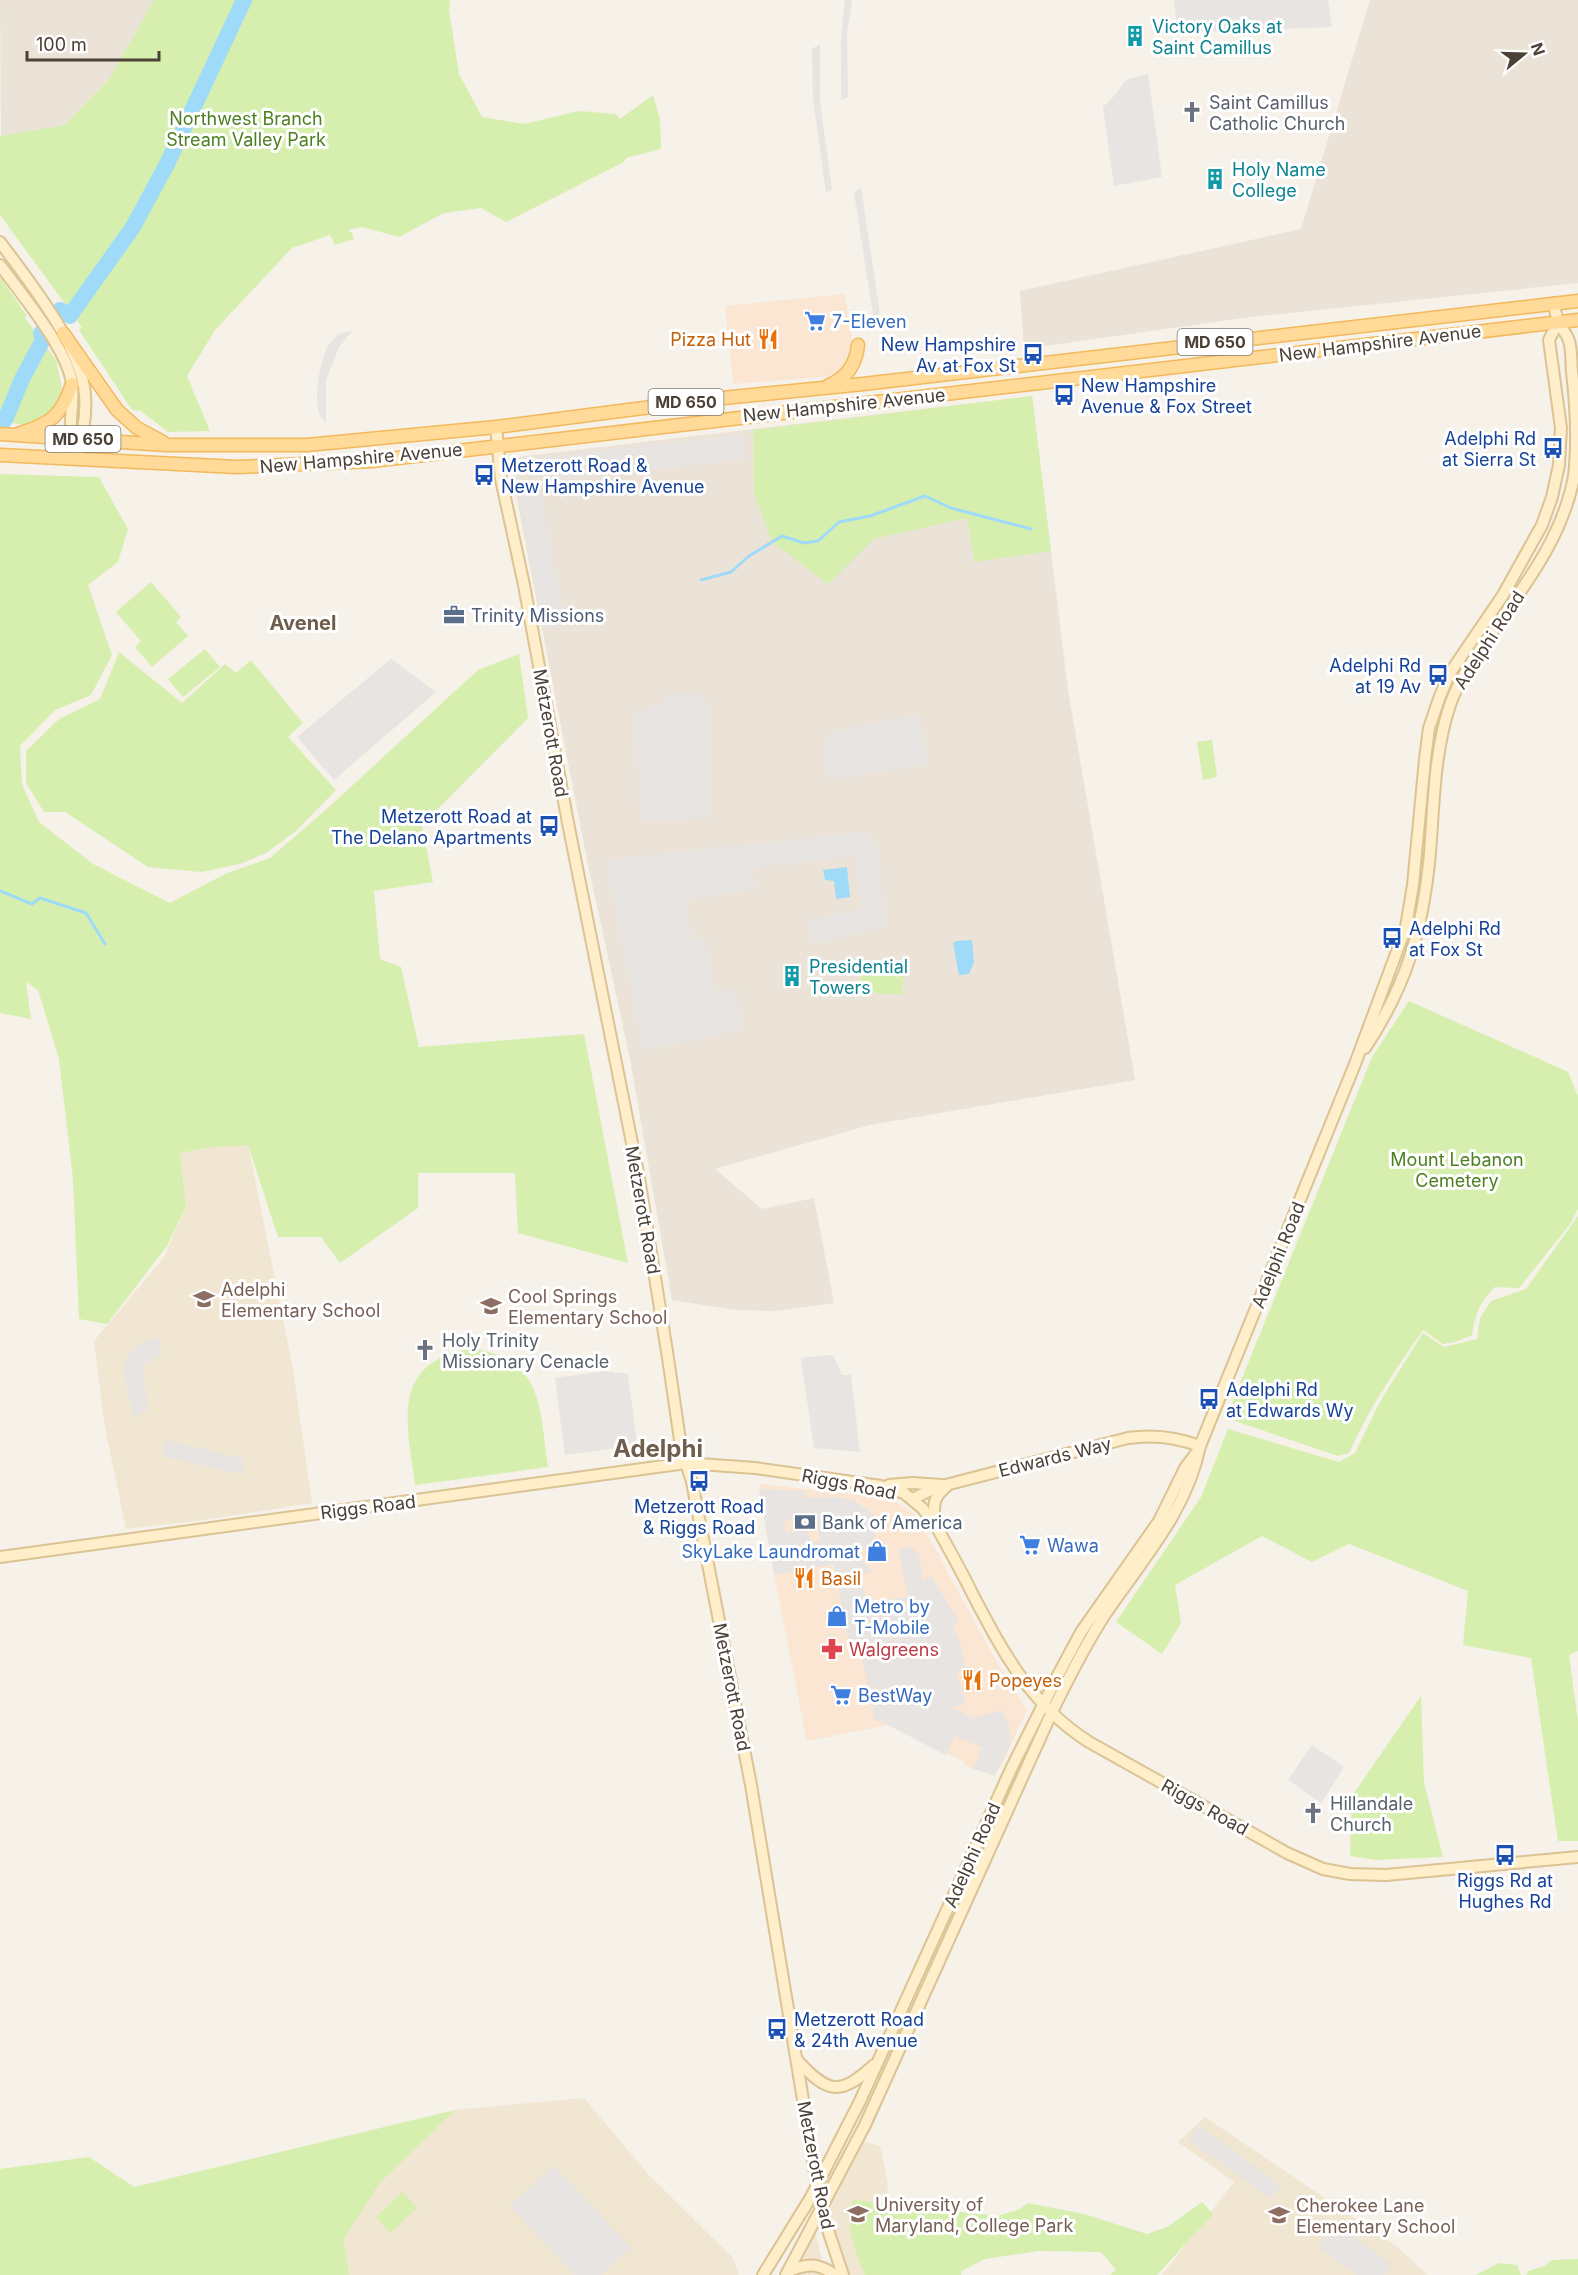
<svg xmlns="http://www.w3.org/2000/svg" width="1578" height="2275" font-family="Inter,sans-serif">
<style>
.residential{fill:#ebe3d7}
.commercial{fill:#fae6d3}
.education{fill:#f1e6d1}
.green{fill:#d6efae}
.parking{fill:#e7e4e1;fill-rule:evenodd}
.water{fill:#9fdbf9}
.lines{fill:none;stroke-linecap:round;stroke-linejoin:round}
.stream{stroke:#9fdbf9;stroke-width:3}
.river{stroke:#9fdbf9;stroke-width:16}
.secondary-casing{stroke:#dbc394;stroke-width:14}
.primary-casing{stroke:#f2b95b;stroke-width:15}
.secondary{stroke:#ffeeca;stroke-width:10}
.primary{stroke:#ffda99;stroke-width:12}
.labels{text-anchor:middle;dominant-baseline:central;stroke-width:6;stroke-linejoin:round;paint-order:stroke}
.shield{fill:#fff;stroke:#817a72;stroke-width:1.5}
.shield-label{font-size:16px;font-weight:bold;fill:#4b4136}
.culture-label{font-size:18px;fill:#0d838f;stroke:#fff;text-anchor:start}
.worship-label{font-size:18px;fill:#5b616d;stroke:#fff;text-anchor:start}
.park-label{font-size:18px;fill:#4c7f20;stroke:#fff}
.shop-label{font-size:18px;fill:#366cbe;stroke:#fff;text-anchor:start}
.food-label{font-size:18px;fill:#c56008;stroke:#fff;text-anchor:start}
.street-label{font-size:18px;fill:#4b4136;stroke:#fff}
.transit-label{font-size:18px;fill:#164399;stroke:#fff;text-anchor:start}
.service-label{font-size:18px;fill:#4e5e75;stroke:#fff;text-anchor:start}
.education-label{font-size:18px;fill:#785e54;stroke:#fff;text-anchor:start}
.health-label{font-size:18px;fill:#be3a42;stroke:#fff;text-anchor:start}
.neighbourhood-label{font-size:20px;font-weight:bold;fill:#6f5e4c;stroke:#fff}
.district-label{font-size:24px;font-weight:bold;fill:#6f5e4c;stroke:#fff}
</style>
<rect width="100%" height="100%" fill="#f6f1e9"/>
<g class="residential">
<polygon points="0,0 154,0 109,79 65,126 1,136"/>
<polygon points="1370,0 1578,0 1578,283 1250,317 1024,349 1020,291 1301,229"/>
<polygon points="1032,396 1068,690 1135,1080 870,1125 715,1169 762,1209 814,1198 834,1303 777,1311 735,1310 672,1300 630,1059 587,860 509,458"/>
</g>
<g class="commercial">
<polygon points="845,294 852,339 845,368 833,376 733,384 725,306"/>
<polygon points="759,1484 868,1496 896,1502 912,1512 928,1536 996,1661 1027,1710 1001,1767 999,1767 995,1776 964,1765 965,1762 888,1725 807,1741 774,1575"/>
</g>
<g class="education">
<polygon points="248,1144 293,1369 312,1503 204,1520 126,1529 104,1422 94,1341 164,1257 186,1206 180,1153 207,1148"/>
<polygon points="584,2098 648,2174 733,2258 739,2275 349,2275 344,2239 379,2184 455,2110"/>
<polygon points="1205,2117 1397,2247 1428,2275 1162,2275 1234,2182 1178,2142"/>
<polygon points="854,2139 880,2146 888,2184 877,2275 847,2275 832,2222 827,2194"/>
<polygon points="813,2223 826,2275 781,2275"/>
</g>
<g class="green">
<polygon points="154,0 450,0 449,10 459,74 482,117 524,124 579,111 616,114 620,119 653,95 660,120 661,149 626,158 624,162 506,222 481,208 444,213 399,237 362,227 348,230 352,233 354,239 335,245 330,235 292,248 215,330 187,376 210,431 168,432 141,411 132,410 79,330 82,327 0,215 0,136 65,125 109,79"/>
<polygon points="0,277 27,316 25,318 56,360 62,388 54,410 31,425 0,422"/>
<polygon points="1032,396 1051,551 974,562 967,518 874,539 828,584 771,541 754,493 753,430"/>
<polygon points="0,474 99,477 128,529 118,562 88,585 112,655 91,695 55,710 20,746 22,784 39,822 93,864 170,903 225,874 270,858 330,806 478,670 519,654 528,718 422,825 433,882 374,891 380,959 401,967 419,1047 584,1034 628,1263 518,1233 515,1173 418,1173 418,1208 340,1263 321,1237 278,1237 248,1145 207,1148 180,1153 186,1206 167,1246 107,1324 79,1319 73,1179 59,1059 38,990 26,982 31,1019 0,1013"/>
<polygon points="151,582 181,617 176,622 188,636 152,667 135,647 141,641 116,612"/>
<polygon points="205,649 220,667 183,697 168,679"/>
<polygon points="119,652 182,703 225,664 236,673 251,660 303,723 288,737 336,790 296,831 266,853 240,864 201,872 148,867 65,812 44,812 26,783 26,751 59,719 100,699"/>
<polygon points="1212,740 1217,777 1203,780 1197,742"/>
<polygon points="862,970 904,974 902,995 859,992"/>
<path d="M 1409,1001 L 1568,1072 L 1578,1096 L 1578,1208 L 1571,1223 L 1519,1288 L 1495,1287 C 1480,1301 1475,1315 1472,1335 L 1455,1342 L 1443,1344 L 1423,1330 C 1395,1370 1369,1408 1349,1453 L 1338,1456 L 1226,1418 L 1372,1057 Z"/>
<polygon points="1578,1216 1578,1651 1569,1655 1578,1722 1578,1841 1558,1841 1531,1658 1463,1645 1468,1591 1349,1544 1312,1562 1262,1536 1175,1585 1181,1623 1162,1654 1116,1622 1201,1497 1228,1429 1339,1462 1355,1453 1381,1400 1423,1333 1444,1347 1477,1339 1480,1318 1491,1301 1526,1289"/>
<path d="M 472,1348 C 545,1361 539,1407 548,1467 L 415,1485 C 407,1422 389,1363 472,1348 Z"/>
<polygon points="1421,1696 1424,1783 1443,1857 1375,1860 1350,1856 1352,1796"/>
<polygon points="455,2110 379,2184 344,2239 349,2275 0,2275 0,2169 89,2157 134,2187"/>
<polygon points="402,2192 417,2208 391,2233 376,2217"/>
<path d="M 853,2200 L 998,2216 L 1020,2209 L 1028,2203 L 1084,2214 L 1147,2234 L 1169,2226 L 1202,2202 L 1213,2214 L 1157,2275 L 1110,2275 L 1116,2270 L 1101,2252 L 1039,2251 L 985,2259 L 962,2271 L 961,2275 L 865,2275 C 854,2248 845,2228 853,2200 Z"/>
<polygon points="1578,2259 1578,2275 1526,2275 1529,2271 1544,2266 1552,2260"/>
<polygon points="1499,2263 1517,2265 1521,2275 1476,2275"/>
</g>
<g class="parking">
<polygon points="845,0 852,0 847,34 848,97 841,100 841,39"/>
<polygon points="1174,0 1328,0 1332,27 1178,33"/>
<polygon points="820,44 820,102 832,189 826,193 813,99 812,49"/>
<polygon points="1148,74 1162,177 1114,186 1103,107 1116,94 1126,80"/>
<polygon points="861,187 880,314 874,320 854,193"/>
<polygon points="352,331 339,347 326,380 326,424 319,413 317,399 318,380 322,362 327,347 339,334"/>
<polygon points="745,434 747,459 541,482 538,458"/>
<polygon points="539,486 566,623 544,630 518,491"/>
<polygon points="391,659 436,692 334,780 297,737"/>
<polygon points="699,693 709,707 710,818 641,821 633,714 662,703 667,694"/>
<polygon points="920,714 928,765 827,780 823,742 837,730"/>
<polygon points="865,832 878,845 886,926 814,944 808,921 862,908 854,856 753,868 756,889 684,900 692,938 705,939 716,991 736,990 743,1029 643,1051 606,864 611,859"/>
<polygon points="159,1338 162,1356 151,1360 143,1366 148,1410 133,1417 123,1371 128,1354 139,1343"/>
<polygon points="830,1355 834,1357 842,1375 851,1375 860,1452 814,1448 801,1358"/>
<polygon points="605,1371 628,1374 637,1445 565,1455 555,1378"/>
<polygon points="164,1440 242,1458 245,1475 162,1456"/>
<path d="M 759,1489 L 805,1491 L 805,1498 L 835,1497 L 854,1501 L 875,1515 L 871,1521 L 876,1537 L 857,1555 L 870,1569 L 871,1572 L 861,1575 L 867,1605 L 908,1596 L 898,1548 L 910,1547 L 919,1554 L 923,1580 L 931,1576 L 959,1622 L 953,1627 L 960,1641 L 965,1668 L 960,1671 L 957,1677 L 966,1704 L 951,1707 L 973,1718 L 1001,1710 L 1009,1725 L 1010,1745 L 995,1776 L 973,1769 L 982,1747 L 955,1736 L 946,1755 L 878,1720 L 875,1721 L 862,1656 L 851,1657 L 834,1564 L 774,1575 ZM 817,1515 L 820,1541 L 811,1543 L 808,1529 L 786,1533 L 784,1521 L 797,1519 L 797,1517 Z"/>
<polygon points="1312,1745 1344,1767 1321,1803 1288,1780"/>
<polygon points="1198,2125 1281,2185 1271,2199 1188,2140"/>
<polygon points="554,2165 631,2248 601,2275 575,2275 510,2206"/>
<polygon points="1332,2220 1392,2264 1384,2275 1357,2275 1319,2248"/>
</g>
<g class="water">
<polygon points="847,867 850,897 836,899 834,881 825,880 823,870"/>
<polygon points="972,940 974,962 969,974 959,975 953,943 956,941"/>
</g>
<g class="lines">
<g class="stream">
<polyline points="701,580 731,572 749,556 782,536 804,543 818,541 839,522 870,516 925,496 951,508 1031,529"/>
<polyline points="0,891 32,904 40,898 86,913 105,944"/>
</g>
<polyline class="river" points="5,420 23,377 43,340 41,333 60,310 70,316 71,314 133,227 167,164 244,0"/>
<defs>
<g id="secondary">
<path d="M 0,242 C 29,281 82,347 85,395 C 87,417 82,439 76,459"/>
<path d="M 0,265 C 21,294 68,349 72,384 C 74,404 68,425 72,444"/>
<polyline points="496,427 501,479 524,585 568,823 639,1178 668,1358 681,1447 692,1482 751,1785 821,2209 843,2275"/>
<path d="M 1365,1048 C 1407,985 1423,929 1430,853 C 1434,804 1434,752 1450,705 C 1459,679 1475,657 1490,635 C 1525,585 1563,537 1574,476 C 1578,441 1576,407 1572,372 C 1571,362 1572,350 1569,341 C 1567,333 1560,328 1558,321 C 1556,316 1555,309 1554,303"/>
<polyline points="889,1485 912,1483 942,1485"/>
<path d="M 913,1499 L 934,1488 L 1128,1438 C 1154,1434 1176,1437 1200,1446"/>
<path d="M 934,1522 C 934,1506 932,1498 946,1487"/>
<path d="M 0,1557 L 686,1463 L 755,1468 L 881,1486 L 904,1493 L 922,1508 L 934,1522 C 947,1546 961,1570 973,1595 C 1004,1654 1031,1705 1089,1742 L 1287,1853 L 1323,1869 L 1350,1874 L 1386,1875 L 1578,1857"/>
<path d="M 798,2061 C 829,2095 841,2095 874,2065"/>
<path d="M 789,2271 C 808,2263 818,2263 835,2275"/>
<polyline points="763,2275 811,2197 860,2101 1012,1767 1058,1675 1081,1632 1159,1521 1185,1468 1197,1452"/>
<path d="M 786,2275 L 865,2125 L 1051,1714 C 1068,1679 1085,1645 1106,1613 C 1142,1560 1187,1511 1200,1446 L 1355,1064 L 1406,927 L 1413,885 L 1425,759 L 1429,728 L 1440,696 L 1450,673 L 1503,595 L 1542,525 L 1552,497 L 1559,465 L 1561,428 L 1549,340 L 1558,322"/>
</g>
<g id="primary">
<polyline points="63,333 117,410 137,428 163,442"/>
<path d="M 829,385 C 847,378 856,364 858,345"/>
<path d="M 20,433 C 51,424 62,415 72,384"/>
<polyline points="0,434 166,445 307,445 496,427 713,399 863,384 1578,301"/>
<polyline points="0,455 237,467 372,461 1578,320"/>
</g>
</defs>
<use href="#secondary" class="secondary-casing"/>
<use href="#primary" class="primary-casing"/>
<use href="#secondary" class="secondary"/>
<use href="#primary" class="primary"/>
</g>
<defs>
<symbol id="building-bare" viewBox="-9 -9 18 18"><path d="M-4-6H4V6H1V3H-1V6H-4ZM-2.5-4.3h1.7v1.8h-1.7ZM.8-4.3h1.7v1.8H.8ZM-2.5-1h1.7V.8h-1.7ZM.8-1h1.7V.8H.8Z" fill="#0f9aa8" stroke="#fff" stroke-width="2.5" paint-order="stroke"/></symbol>
<symbol id="church-bare" viewBox="-9 -9 18 18"><path d="M-1.2-6h2.4v3.5h3.3v2.4h-3.3V6h-2.4V-.1h-3.3v-2.4h3.3Z" fill="#6b7280" stroke="#fff" stroke-width="2.5" paint-order="stroke"/></symbol>
<symbol id="supermarket-bare" viewBox="-9 -9 18 18"><path d="M-6-5.5h2.5l.6 2H6L4.5 2H-2.5L-4.4-4H-6ZM-1.5 3.2a1.3 1.3 0 1 0 .1 0ZM3 3.2a1.3 1.3 0 1 0 .1 0Z" fill="#3f7fe0" stroke="#fff" stroke-width="2.5" paint-order="stroke"/></symbol>
<symbol id="restaurant-bare" viewBox="-9 -9 18 18"><path d="M-5-6h1v4h1v-4h1v4h1v-4h1v5L-1.5 .5V6h-2V.5L-5-1ZM5-6V6H3V1.5H1.5Q1.5-4 5-6Z" fill="#e8710a" stroke="#fff" stroke-width="2.5" paint-order="stroke"/></symbol>
<symbol id="bus-bare" viewBox="-9 -9 18 18"><path d="M-5-6H5V4H4V6H2V4H-2V6H-4V4H-5ZM-3.5-4V0h7V-4ZM-3.5 1.2v1.5H-2V1.2ZM2 1.2v1.5H3.5V1.2Z" fill="#1a4fb4" stroke="#fff" stroke-width="2.5" paint-order="stroke"/></symbol>
<symbol id="office-bare" viewBox="-9 -9 18 18"><path d="M-6-3h4V-5.5h4V-3h4V5H-6ZM-1-4.5V-3h2v-1.5ZM-6 0V1H6V0Z" fill="#5c6f8a" stroke="#fff" stroke-width="2.5" paint-order="stroke"/></symbol>
<symbol id="school-bare" viewBox="-9 -9 18 18"><path d="M0-5L7-2L0 1L-7-2ZM-4 1L0 2.5L4 1V4Q0 6-4 4Z" fill="#8d6e63" stroke="#fff" stroke-width="2.5" paint-order="stroke"/></symbol>
<symbol id="bank-bare" viewBox="-9 -9 18 18"><path d="M-6-4H6V4H-6ZM0-2.3a2.3 2.3 0 1 0 0 4.6a2.3 2.3 0 1 0 0-4.6Z" fill="#5c6f8a" stroke="#fff" stroke-width="2.5" paint-order="stroke"/></symbol>
<symbol id="shop-bare" viewBox="-9 -9 18 18"><path d="M-5-2.5h2.3a2.7 3.5 0 0 1 5.4 0H5L5.5 6h-11ZM-1.5-2.5h3a1.5 2.3 0 0 0-3 0Z" fill="#3f7fe0" stroke="#fff" stroke-width="2.5" paint-order="stroke"/></symbol>
<symbol id="pharmacy-bare" viewBox="-9 -9 18 18"><path d="M-2-6h4v4h4v4h-4v4h-4v-4h-4v-4h4Z" fill="#e0444e" stroke="#fff" stroke-width="2.5" paint-order="stroke"/></symbol>
<symbol id="university-bare" viewBox="-9 -9 18 18"><path d="M0-5L7-2L0 1L-7-2ZM-4 1L0 2.5L4 1V4Q0 6-4 4Z" fill="#8d6e63" stroke="#fff" stroke-width="2.5" paint-order="stroke"/></symbol>
</defs>
<g fill-rule="evenodd">
<use href="#building-bare" x="1120" y="21" width="30" height="30"/>
<use href="#church-bare" x="1177" y="97" width="30" height="30"/>
<use href="#building-bare" x="1200" y="164" width="30" height="30"/>
<use href="#supermarket-bare" x="800" y="306" width="30" height="30"/>
<use href="#restaurant-bare" x="753" y="324" width="30" height="30"/>
<use href="#bus-bare" x="1018" y="339" width="30" height="30"/>
<use href="#bus-bare" x="1049" y="380" width="30" height="30"/>
<use href="#bus-bare" x="1538" y="433" width="30" height="30"/>
<use href="#bus-bare" x="469" y="460" width="30" height="30"/>
<use href="#office-bare" x="439" y="600" width="30" height="30"/>
<use href="#bus-bare" x="1423" y="660" width="30" height="30"/>
<use href="#bus-bare" x="534" y="811" width="30" height="30"/>
<use href="#bus-bare" x="1377" y="923" width="30" height="30"/>
<use href="#building-bare" x="777" y="961" width="30" height="30"/>
<use href="#school-bare" x="189" y="1284" width="30" height="30"/>
<use href="#school-bare" x="476" y="1291" width="30" height="30"/>
<use href="#church-bare" x="410" y="1335" width="30" height="30"/>
<use href="#bus-bare" x="1194" y="1384" width="30" height="30"/>
<use href="#bus-bare" x="684" y="1466" width="30" height="30"/>
<use href="#bank-bare" x="790" y="1507" width="30" height="30"/>
<use href="#supermarket-bare" x="1015" y="1530" width="30" height="30"/>
<use href="#shop-bare" x="862" y="1536" width="30" height="30"/>
<use href="#restaurant-bare" x="789" y="1563" width="30" height="30"/>
<use href="#shop-bare" x="822" y="1601" width="30" height="30"/>
<use href="#pharmacy-bare" x="817" y="1634" width="30" height="30"/>
<use href="#restaurant-bare" x="957" y="1665" width="30" height="30"/>
<use href="#supermarket-bare" x="826" y="1680" width="30" height="30"/>
<use href="#church-bare" x="1298" y="1798" width="30" height="30"/>
<use href="#bus-bare" x="1490" y="1840" width="30" height="30"/>
<use href="#bus-bare" x="762" y="2014" width="30" height="30"/>
<use href="#university-bare" x="843" y="2199" width="30" height="30"/>
<use href="#school-bare" x="1264" y="2200" width="30" height="30"/>
</g>
<g class="labels">
<g class="shield">
<rect x="1177.5" y="329" width="75" height="26" rx="4.5"/>
<rect x="648.5" y="389" width="75" height="26" rx="4.5"/>
<rect x="45.5" y="426" width="75" height="26" rx="4.5"/>
</g>
<g class="shield-label">
<text x="1215" y="342">MD 650</text>
<text x="686" y="402">MD 650</text>
<text x="83" y="439">MD 650</text>
</g>
<g class="culture-label">
<text x="1152" y="26">Victory Oaks at<tspan x="1152" dy="21">Saint Camillus</tspan></text>
<text x="1232" y="169">Holy Name<tspan x="1232" dy="21">College</tspan></text>
<text x="809" y="966">Presidential<tspan x="809" dy="21">Towers</tspan></text>
</g>
<g class="worship-label">
<text x="1209" y="102">Saint Camillus<tspan x="1209" dy="21">Catholic Church</tspan></text>
<text x="442" y="1340">Holy Trinity<tspan x="442" dy="21">Missionary Cenacle</tspan></text>
<text x="1330" y="1803">Hillandale<tspan x="1330" dy="21">Church</tspan></text>
</g>
<g class="park-label">
<text x="246" y="118">Northwest Branch<tspan x="246" dy="21">Stream Valley Park</tspan></text>
<text x="1457" y="1159">Mount Lebanon<tspan x="1457" dy="21">Cemetery</tspan></text>
</g>
<g class="shop-label">
<text x="832" y="321">7-Eleven</text>
<text x="1047" y="1545">Wawa</text>
<text x="860" y="1551" text-anchor="end">SkyLake Laundromat</text>
<text x="854" y="1606">Metro by<tspan x="854" dy="21">T-Mobile</tspan></text>
<text x="858" y="1695">BestWay</text>
</g>
<g class="food-label">
<text x="751" y="339" text-anchor="end">Pizza Hut</text>
<text x="821" y="1578">Basil</text>
<text x="989" y="1680">Popeyes</text>
</g>
<g class="street-label">
<text transform="translate(1380 343) rotate(-7)">New Hampshire Avenue</text>
<text transform="translate(844 405) rotate(-6)">New Hampshire Avenue</text>
<text transform="translate(361 458) rotate(-5)">New Hampshire Avenue</text>
<text transform="translate(1489 640) rotate(-57)">Adelphi Road</text>
<text transform="translate(551 733) rotate(80)">Metzerott Road</text>
<text transform="translate(643 1210) rotate(80)">Metzerott Road</text>
<text transform="translate(1278 1255) rotate(-68)">Adelphi Road</text>
<text transform="translate(1055 1457) rotate(-14)">Edwards Way</text>
<text transform="translate(849 1484) rotate(11)">Riggs Road</text>
<text transform="translate(368 1507) rotate(-7)">Riggs Road</text>
<text transform="translate(732 1687) rotate(79)">Metzerott Road</text>
<text transform="translate(1205 1807) rotate(29)">Riggs Road</text>
<text transform="translate(972 1855) rotate(-66)">Adelphi Road</text>
<text transform="translate(816 2165) rotate(79)">Metzerott Road</text>
</g>
<g class="transit-label">
<text x="1016" y="344" text-anchor="end">New Hampshire<tspan x="1016" dy="21">Av at Fox St</tspan></text>
<text x="1081" y="385">New Hampshire<tspan x="1081" dy="21">Avenue &amp; Fox Street</tspan></text>
<text x="1536" y="438" text-anchor="end">Adelphi Rd<tspan x="1536" dy="21">at Sierra St</tspan></text>
<text x="501" y="465">Metzerott Road &amp;<tspan x="501" dy="21">New Hampshire Avenue</tspan></text>
<text x="1421" y="665" text-anchor="end">Adelphi Rd<tspan x="1421" dy="21">at 19 Av</tspan></text>
<text x="532" y="816" text-anchor="end">Metzerott Road at<tspan x="532" dy="21">The Delano Apartments</tspan></text>
<text x="1409" y="928">Adelphi Rd<tspan x="1409" dy="21">at Fox St</tspan></text>
<text x="1226" y="1389">Adelphi Rd<tspan x="1226" dy="21">at Edwards Wy</tspan></text>
<text x="699" y="1506" text-anchor="middle">Metzerott Road<tspan x="699" dy="21">&amp; Riggs Road</tspan></text>
<text x="1505" y="1880" text-anchor="middle">Riggs Rd at<tspan x="1505" dy="21">Hughes Rd</tspan></text>
<text x="794" y="2019">Metzerott Road<tspan x="794" dy="21">&amp; 24th Avenue</tspan></text>
</g>
<g class="service-label">
<text x="471" y="615">Trinity Missions</text>
<text x="822" y="1522">Bank of America</text>
</g>
<g class="education-label">
<text x="221" y="1289">Adelphi<tspan x="221" dy="21">Elementary School</tspan></text>
<text x="508" y="1296">Cool Springs<tspan x="508" dy="21">Elementary School</tspan></text>
<text x="875" y="2204">University of<tspan x="875" dy="21">Maryland, College Park</tspan></text>
<text x="1296" y="2205">Cherokee Lane<tspan x="1296" dy="21">Elementary School</tspan></text>
</g>
<g class="health-label">
<text x="849" y="1649">Walgreens</text>
</g>
<g class="neighbourhood-label">
<text x="303" y="623">Avenel</text>
</g>
<g class="district-label">
<text x="658" y="1448">Adelphi</text>
</g>
</g>
<g transform="translate(1524 54) rotate(71)" stroke="#ffffff" stroke-width="4.5" paint-order="stroke">
<path d="M0-4.5L10 22L0 15L-10 22Z" fill="#4b4136"/>
<text y="-9" font-size="16" font-weight="bold" text-anchor="middle" fill="#4b4136">N</text>
</g>
<path d="M27 51v9h132v-9" fill="none" stroke="#4b4136" stroke-width="3"/>
<text x="36" y="51" font-size="18" fill="#4b4136" stroke="#ffffff" stroke-width="4.5" paint-order="stroke">100 m</text>
</svg>
